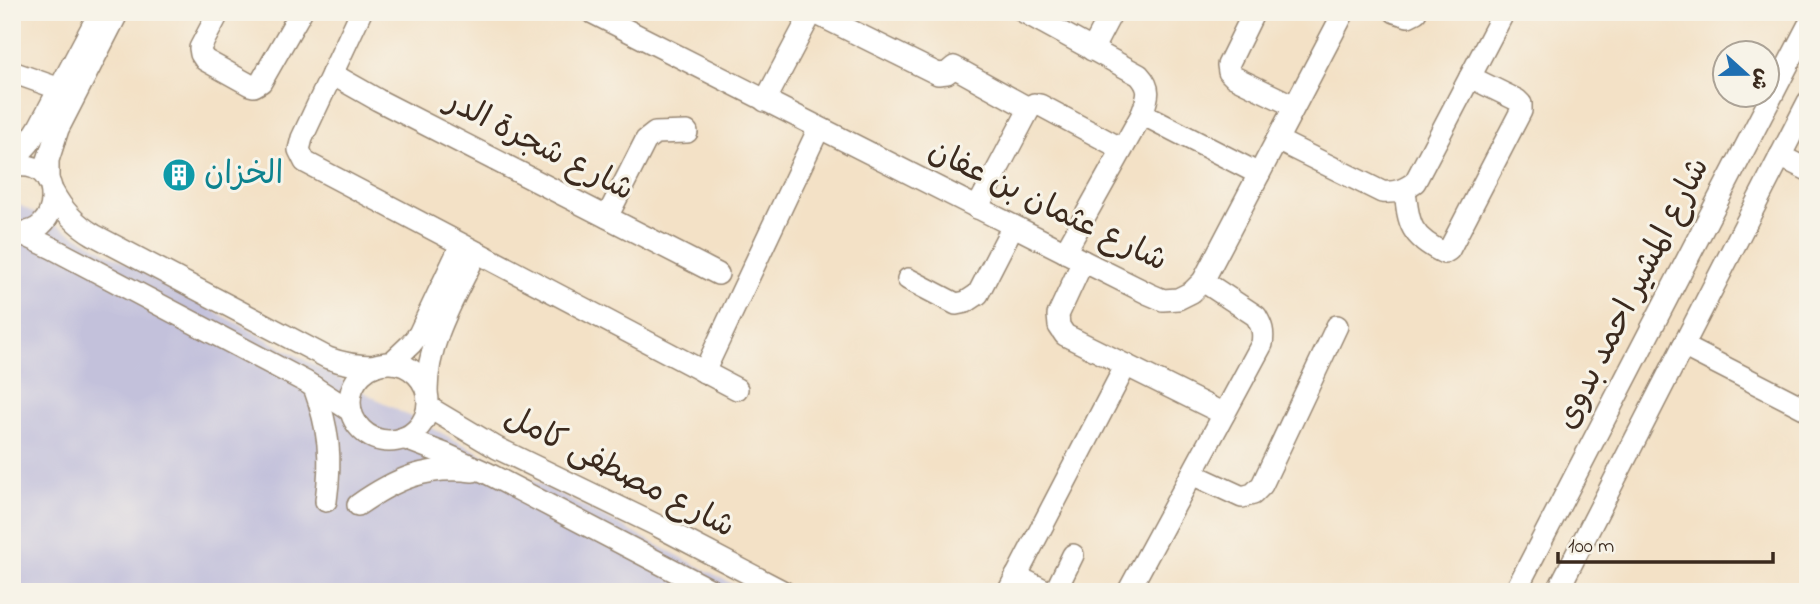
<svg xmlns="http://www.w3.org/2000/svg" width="1820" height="604" font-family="'Indie Flower','Playpen Sans Arabic',sans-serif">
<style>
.industrial{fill:#c3c1db}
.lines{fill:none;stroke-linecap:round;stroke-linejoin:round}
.minor-casing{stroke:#978672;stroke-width:24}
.minor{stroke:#fff;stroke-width:21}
.labels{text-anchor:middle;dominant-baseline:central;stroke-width:6;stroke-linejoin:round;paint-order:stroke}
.street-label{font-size:32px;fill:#3b2a1e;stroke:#f7f3e8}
.culture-label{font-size:32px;fill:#0d838f;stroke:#f7f3e8;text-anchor:start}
</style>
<rect width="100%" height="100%" fill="#f7f3e8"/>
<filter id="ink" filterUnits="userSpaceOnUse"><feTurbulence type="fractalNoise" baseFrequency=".0143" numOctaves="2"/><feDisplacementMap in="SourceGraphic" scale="14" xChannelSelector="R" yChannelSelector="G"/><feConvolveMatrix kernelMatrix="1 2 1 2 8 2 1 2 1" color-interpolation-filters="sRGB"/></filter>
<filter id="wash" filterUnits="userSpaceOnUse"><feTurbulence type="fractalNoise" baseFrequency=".00686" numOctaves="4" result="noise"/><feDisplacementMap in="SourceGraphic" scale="28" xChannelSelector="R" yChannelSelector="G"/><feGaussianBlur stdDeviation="1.57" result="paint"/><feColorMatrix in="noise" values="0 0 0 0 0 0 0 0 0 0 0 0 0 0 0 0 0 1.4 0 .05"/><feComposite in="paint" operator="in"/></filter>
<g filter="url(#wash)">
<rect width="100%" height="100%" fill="#f3e1c6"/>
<polygon class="industrial" points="12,201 395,409 748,592 12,592"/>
</g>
<g filter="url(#ink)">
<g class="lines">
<defs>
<g id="minor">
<polyline points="219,12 200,48 201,54 205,60 250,85 254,86 261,82 301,12"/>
<polyline points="361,12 302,138 299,150 305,162 737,389"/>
<polyline points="591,12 1083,261 1149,294 1163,300 1178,299 1192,292 1203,281 1344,12"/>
<polyline points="813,12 938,74 947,73 954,67 1030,109"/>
<path d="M 1024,12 L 1139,75 C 1152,89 1148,97 1142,114 L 1065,252"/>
<polyline points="1254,12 1228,65 1229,72 1234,77 1294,106"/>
<polyline points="1395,12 1408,16 1416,12"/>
<polyline points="1092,50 1112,12"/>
<polyline points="12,72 60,89"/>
<polyline points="332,74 378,100 718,274"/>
<polyline points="765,101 812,12"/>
<polyline points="1142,114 1259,174"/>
<path d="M 1277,140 L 1382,192 C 1396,193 1404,190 1415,182 L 1504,12"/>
<polyline points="1780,156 1808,170"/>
<polyline points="12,162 29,143 39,127 100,12"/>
<path d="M 12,167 C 68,154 63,244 12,231"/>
<polyline points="48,181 48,160 58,129 118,12"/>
<path d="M 1405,189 C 1408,225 1411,237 1444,253 L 1449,250 L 1521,111 L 1521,104 L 1517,100 L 1470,77"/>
<path d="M 53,192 C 63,211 75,224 94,235 L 328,358 C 344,364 357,366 374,366"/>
<polyline points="977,208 1031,106 1034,104 1040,105 1122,149"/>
<polyline points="607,217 646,140 655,133 687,132"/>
<polyline points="18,232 52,248 306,382 351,411"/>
<polyline points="1083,261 1058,315 1059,326 1065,335 1224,414"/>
<polyline points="908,279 956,304 966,302 978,294 1013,226"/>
<polyline points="1683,346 1808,410"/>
<polyline points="392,362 411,344 419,334 461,245"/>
<circle cx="389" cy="402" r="39"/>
<polyline points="704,372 819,128"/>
<path d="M 314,387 C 329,429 332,457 326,501"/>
<path d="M 427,391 C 427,341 455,297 476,253"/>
<polyline points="428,407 497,448 656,525 784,592"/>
<polyline points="403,438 445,454 487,473 715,592"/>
<polyline points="1192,474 1242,497 1253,494 1262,485 1337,326"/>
<path d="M 358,505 C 395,479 427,465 473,471"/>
<polyline points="1016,576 1048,592"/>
<polyline points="1008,592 1126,365"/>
<polyline points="1055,592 1073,555"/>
<path d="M 1128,592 L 1262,344 C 1264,332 1262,326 1256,316 L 1203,281"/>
<polyline points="1515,592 1808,26"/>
<polyline points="1557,592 1808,102"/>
</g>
</defs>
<use href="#minor" class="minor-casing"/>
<use href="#minor" class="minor"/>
</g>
</g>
<defs>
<symbol id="building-disc" viewBox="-11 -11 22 22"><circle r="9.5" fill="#0f9aa8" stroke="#f7f3e8"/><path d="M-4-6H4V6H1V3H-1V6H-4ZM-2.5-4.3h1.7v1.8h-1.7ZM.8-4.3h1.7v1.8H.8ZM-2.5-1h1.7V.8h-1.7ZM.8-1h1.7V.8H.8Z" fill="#fff"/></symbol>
</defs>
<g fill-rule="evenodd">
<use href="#building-disc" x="160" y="156" width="38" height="38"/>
</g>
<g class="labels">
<g class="street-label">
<text transform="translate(539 147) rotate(27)">شارع شجرة الدر</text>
<text transform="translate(1047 207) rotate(26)">شارع عثمان بن عفان</text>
<text transform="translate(1634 294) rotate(-63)">شارع المشير احمد بدوى</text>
<text transform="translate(619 473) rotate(27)">شارع مصطفى كامل</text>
</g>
<g class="culture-label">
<text x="204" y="175">الخزان</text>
</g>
</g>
<rect width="1820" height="604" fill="none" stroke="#f7f3e8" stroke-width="42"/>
<g transform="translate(1746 74) rotate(111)"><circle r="33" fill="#f7f3e8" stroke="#aca397" stroke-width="2"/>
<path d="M0-5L12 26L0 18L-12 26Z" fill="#1f6fb2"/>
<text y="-10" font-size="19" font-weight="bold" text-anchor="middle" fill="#3b2a1e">ش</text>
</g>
<path d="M1558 552v10h215v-10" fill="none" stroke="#3b2a1e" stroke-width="3.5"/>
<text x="1568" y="552" font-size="21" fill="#3b2a1e" stroke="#f7f3e8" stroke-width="5" paint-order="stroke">100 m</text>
</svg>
